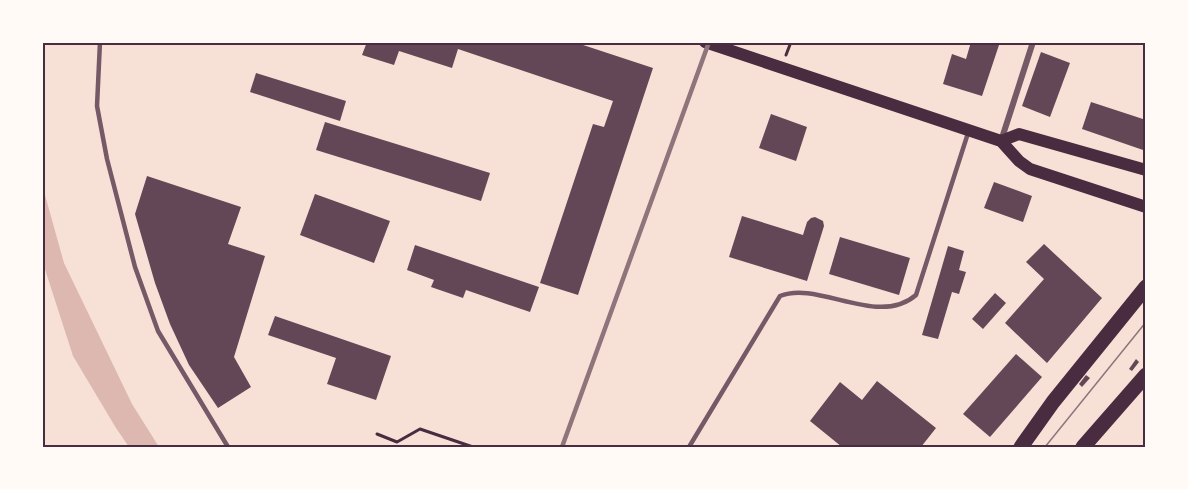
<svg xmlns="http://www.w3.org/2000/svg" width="1188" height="489" font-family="'Golos Text',sans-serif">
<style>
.water{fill:#dcb8b0}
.building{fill:#644757}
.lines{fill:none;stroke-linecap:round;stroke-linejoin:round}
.path{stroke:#4a2c40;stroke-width:3}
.service{stroke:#755966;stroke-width:4.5}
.minor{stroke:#755966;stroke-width:6}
.secondary{stroke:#4a2c40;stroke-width:12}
.primary{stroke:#4a2c40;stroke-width:15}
.tram{stroke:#8f747c;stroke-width:1.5}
.rail{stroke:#8f747c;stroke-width:4.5}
.neatline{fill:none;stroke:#4a2c40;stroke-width:2}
</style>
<rect width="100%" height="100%" fill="#f7e1d7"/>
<polygon class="water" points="42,42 45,42 43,149 45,195 64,263 132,404 159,447 129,447 116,428 73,356 42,260"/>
<g class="building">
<polygon points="367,42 574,42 653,68 578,295 540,283 593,124 604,127 613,101 458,49 452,68 399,51 394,65 362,55"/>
<polygon points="971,42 1000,42 982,96 943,84 952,54 966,59"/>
<polygon points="1041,52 1070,63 1050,117 1022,106"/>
<polygon points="256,73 346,101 340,121 250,92"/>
<polygon points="1091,102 1146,120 1146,151 1082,129"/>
<polygon points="771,114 807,127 796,161 759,148"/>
<polygon points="325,122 490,173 481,201 316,150"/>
<polygon points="147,176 241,207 228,244 265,256 234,357 251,387 218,408 189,365 170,324 155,283 135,214"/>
<polygon points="994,182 1032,196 1023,222 984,208"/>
<polygon points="315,194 390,221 374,263 300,235"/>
<polygon points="742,216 803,235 807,222 811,218 815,217 823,221 824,226 807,281 729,257"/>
<polygon points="840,237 910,258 899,295 829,274"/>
<polygon points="1044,244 1102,298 1047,363 1005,323 1044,279 1026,262"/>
<polygon points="415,245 539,287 530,312 466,290 463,298 431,287 434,280 407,270"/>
<polygon points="948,246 964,251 959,270 966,272 959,294 952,292 938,339 922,335"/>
<polygon points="995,293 1006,303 983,329 972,319"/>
<polygon points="275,316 391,356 376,400 327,384 336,358 268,335"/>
<polygon points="1016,354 1042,377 990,437 963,414"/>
<polygon points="1136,359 1139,362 1132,371 1129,369"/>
<polygon points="1086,375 1090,378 1082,387 1079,384"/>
<polygon points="877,381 936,428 921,447 842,447 810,421 840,382 862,400"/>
</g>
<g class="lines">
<g class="path">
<polyline points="786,55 791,42"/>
<polyline points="377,434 397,442 420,429 473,447"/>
</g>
<g class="service">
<polyline points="100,42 97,106 107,159 135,267 158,331 228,447"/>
<path d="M 689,447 L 780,296 C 818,280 878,328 916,295 L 969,130"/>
</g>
<polyline class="minor" points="1001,141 1033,42"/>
<g class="secondary">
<polyline points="705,42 1001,141 1019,161 1030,169 1146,207"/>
<polyline points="1001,141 1019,134 1146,170"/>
</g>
<g class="primary">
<polyline points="1021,447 1053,402 1146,287"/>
<polyline points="1083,447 1146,375"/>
</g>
<polyline class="tram" points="1045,447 1146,322"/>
<polyline class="rail" points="562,447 709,42"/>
</g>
<rect width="1188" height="489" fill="none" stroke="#fffaf5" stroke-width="87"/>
<rect x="44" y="44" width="1100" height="402" class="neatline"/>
</svg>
